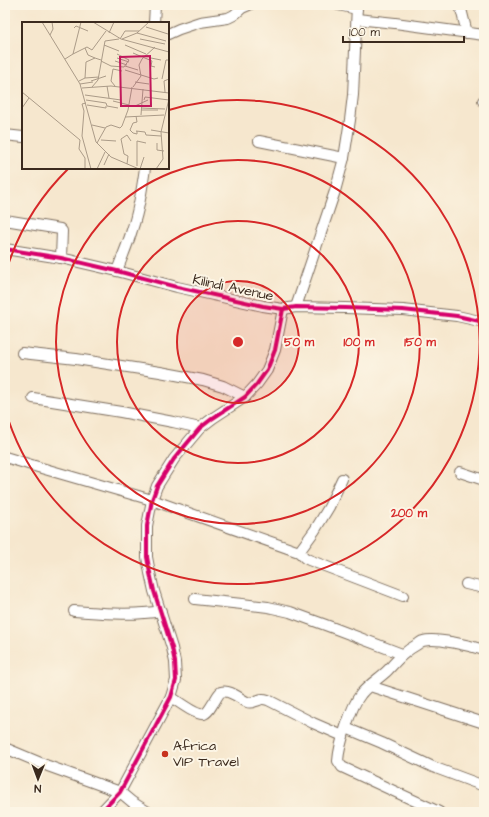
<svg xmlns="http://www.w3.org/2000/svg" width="489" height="817" font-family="'Architects Daughter',sans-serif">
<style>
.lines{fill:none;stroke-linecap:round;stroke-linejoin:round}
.street-casing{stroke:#7c6c5c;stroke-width:12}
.street{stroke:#fff;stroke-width:10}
.cycleway-casing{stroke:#fcf5e5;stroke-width:6}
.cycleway{stroke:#d6006c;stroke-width:4}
.ring{fill:none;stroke:#d62828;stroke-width:2}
.poi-dot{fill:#c8321e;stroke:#fcf5e5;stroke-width:1.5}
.labels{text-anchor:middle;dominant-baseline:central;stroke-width:4;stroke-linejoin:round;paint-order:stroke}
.street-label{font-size:14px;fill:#3b2a1e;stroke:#fcf5e5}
.poi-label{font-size:14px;fill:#3b2a1e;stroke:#fcf5e5;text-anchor:start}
.inset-road{fill:none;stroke:#ab9b88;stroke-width:1}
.view{fill:#c2185b;fill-opacity:0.15;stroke:#c2185b;stroke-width:2}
.inset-edge{fill:none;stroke:#3b2a1e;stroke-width:2}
.centre{fill:#d62828;stroke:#fcf5e5;stroke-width:2}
.ring-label{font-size:12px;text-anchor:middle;font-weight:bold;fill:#d62828;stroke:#fcf5e5;stroke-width:4;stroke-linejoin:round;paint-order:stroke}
</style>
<rect width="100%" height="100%" fill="#fcf5e5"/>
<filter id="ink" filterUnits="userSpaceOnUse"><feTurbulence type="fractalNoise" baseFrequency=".025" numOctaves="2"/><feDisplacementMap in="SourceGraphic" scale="8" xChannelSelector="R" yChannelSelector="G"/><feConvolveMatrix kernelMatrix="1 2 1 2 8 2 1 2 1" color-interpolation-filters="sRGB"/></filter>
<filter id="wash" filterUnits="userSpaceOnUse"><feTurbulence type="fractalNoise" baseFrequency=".012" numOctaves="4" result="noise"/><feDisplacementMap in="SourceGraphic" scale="16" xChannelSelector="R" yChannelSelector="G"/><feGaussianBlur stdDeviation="0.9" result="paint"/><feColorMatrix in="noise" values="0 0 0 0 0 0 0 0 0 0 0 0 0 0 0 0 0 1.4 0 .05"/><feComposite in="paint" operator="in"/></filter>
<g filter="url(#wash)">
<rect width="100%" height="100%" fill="#f6e7ce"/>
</g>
<g filter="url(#ink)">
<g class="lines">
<defs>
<g id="street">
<polyline points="338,5 357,9"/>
<polyline points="460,5 467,33"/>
<polyline points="357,19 395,23 484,35"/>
<polyline points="154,23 155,5"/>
<polyline points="168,34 179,29 200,22 228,18 234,15 242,8 249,5"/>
<polyline points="483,101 484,101"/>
<polyline points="5,135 23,137"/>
<polyline points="259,141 344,158"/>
<polyline points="5,220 60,229 62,231 61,258"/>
<polyline points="5,249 61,258 117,271 177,287 263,306 283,309 296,307 345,308 403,310 457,316 484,322"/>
<path d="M 117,271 C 122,257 128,244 132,230 C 139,210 142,189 145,168"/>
<polyline points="296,307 335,191 344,158 350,120 353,95 357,5"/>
<polyline points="22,353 76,359 160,372 203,380 223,386 245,397"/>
<polyline points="33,398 121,412 173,422 200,428"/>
<polyline points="5,457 38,467 152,500 299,552 305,558 309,560 403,596"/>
<polyline points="460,472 484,480"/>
<polyline points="299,552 315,530 329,507 342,479"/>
<polyline points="466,584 484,588"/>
<polyline points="195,599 242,604 268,607 290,612 331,627 402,654"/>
<path d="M 74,611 C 103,613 132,616 161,611"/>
<polyline points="370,686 484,723"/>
<path d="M 171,697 C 177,701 197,716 204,714 C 209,712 211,706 214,702 C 216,699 218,694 221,692 C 230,689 240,699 247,702 C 252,704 254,701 259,700 C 262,698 265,699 268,700 L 313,723 L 343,736"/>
<polyline points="346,728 382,743 433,767 484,786"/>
<polyline points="5,748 48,766 120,792 132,802 148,812"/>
<polyline points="101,812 120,792 171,697 176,680 175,662 172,648 154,591 150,573 147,557 147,526 152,500 157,486 174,459 200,428 213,418 245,397 257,384 267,370 275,350 283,309"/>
<path d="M 439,812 L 342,767 L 338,761 C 339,745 351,706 361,694 C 368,685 380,678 388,670 C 398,659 405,651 418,644 C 420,643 421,641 423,641 C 436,637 471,646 484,650"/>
</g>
</defs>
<use href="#street" class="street-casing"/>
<use href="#street" class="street"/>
<defs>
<g id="cycleway">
<polyline points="5,249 61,258 117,271 177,287 263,306 283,309 296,307 345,308 403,310 457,316 484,322"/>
<polyline points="101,812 120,792 171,697 176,680 175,662 172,648 154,591 150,573 147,557 147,526 152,500 157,486 174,459 200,428 213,418 245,397 257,384 267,370 275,350 283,309"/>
</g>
</defs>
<use href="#cycleway" class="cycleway-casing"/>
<use href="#cycleway" class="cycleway"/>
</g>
</g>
<circle cx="238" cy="342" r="61" fill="#d62828" fill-opacity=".12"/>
<g class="ring">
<circle cx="238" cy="342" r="61"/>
<circle cx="238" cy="342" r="121"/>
<circle cx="238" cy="342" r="182"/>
<path d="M5 275A242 242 0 0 1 68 169M169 110A242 242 0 1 1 5 409"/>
</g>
<circle class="poi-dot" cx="165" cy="754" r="4"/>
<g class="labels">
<g class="street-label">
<text transform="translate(233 288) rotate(12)">Kilindi Avenue</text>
</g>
<g class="poi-label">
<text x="173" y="746">Africa<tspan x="173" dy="16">VIP Travel</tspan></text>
</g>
</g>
<g transform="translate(22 22)">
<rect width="147" height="147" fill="#f6e7ce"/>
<path class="inset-road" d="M 20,0 L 58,62 L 74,120 L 89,135 L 117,147M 71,0 L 99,17 L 147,30M 124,5 L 146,12M 52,6 L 54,4 L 66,9M 87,11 L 92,0M 115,11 L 144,19M 28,13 L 31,7 L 30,0M 98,17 L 103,9 L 117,9M 100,17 L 115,11 L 127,0M 118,17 L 143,22M 82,23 L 97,29M 103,23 L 124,32M 63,26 L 66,33 L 73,36M 111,31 L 130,39 L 129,44 L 133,45M 51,32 L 65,25 L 70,28 L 84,9M 95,36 L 107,40M 43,37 L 51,32 L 59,0M 127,38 L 129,36 L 139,38M 79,39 L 89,44 L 102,45 L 107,38 L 95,32M 93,39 L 105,43M 103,44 L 116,48M 103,48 L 132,57 L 136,56M 63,56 L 77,55M 140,57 L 144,38 L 147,38M 57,59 L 63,56 L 64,40 L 73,36 L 79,38M 69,59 L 84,54M 113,60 L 127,62M 58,62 L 71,60M 85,64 L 87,76M 93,64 L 89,59 L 91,47 L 100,49M 70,65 L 76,58 L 83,19 L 97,17M 111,65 L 119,54 L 117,43 L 120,37 L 133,25M 60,66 L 89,64 L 147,71M 0,70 L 58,118 L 57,127 L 63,136 L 63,147M 143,70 L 142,59 L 147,57M 63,73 L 99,78M 64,78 L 84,81 L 85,84 L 96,86M 122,78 L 123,75 L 147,78M 91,79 L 107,83M 64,81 L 60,82 L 62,89 L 60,114 L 69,147M 65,83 L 84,86 L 84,84M 107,84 L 113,84 L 126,78M 0,86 L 7,76M 119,86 L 143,87M 119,88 L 136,88M 119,93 L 121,67M 114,94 L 115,100 L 111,101 L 108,108 L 111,111 L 115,112 L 115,109M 103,95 L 142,93M 70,103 L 83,106M 129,108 L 147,111M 114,109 L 123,110 L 124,113 L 139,114M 79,118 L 94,119M 75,121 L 84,105 L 89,103 L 98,106 L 100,104 L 106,88 L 110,65M 135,121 L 135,128 L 142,129M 105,142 L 106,134 L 102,132 L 99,117 L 105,113 L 109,119M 82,143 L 87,132M 115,144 L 115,119 L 124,121M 75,147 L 83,130M 118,147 L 122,135M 134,147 L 141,137 L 139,110 L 147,77"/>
<path class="view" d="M 128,34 L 129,84 L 99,84 L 98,35 Z"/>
<rect width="147" height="147" class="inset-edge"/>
</g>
<circle cx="238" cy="342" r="6" class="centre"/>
<g class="ring-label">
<text x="299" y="346">50 m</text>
<text x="359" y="346">100 m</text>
<text x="420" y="346">150 m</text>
<text x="409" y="517">200 m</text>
</g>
<rect width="489" height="817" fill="none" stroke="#fcf5e5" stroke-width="20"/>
<g transform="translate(38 779) rotate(181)" stroke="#fcf5e5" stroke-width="3" paint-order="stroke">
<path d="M0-3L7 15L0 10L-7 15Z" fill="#3b2a1e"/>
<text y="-6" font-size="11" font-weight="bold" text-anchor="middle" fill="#3b2a1e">N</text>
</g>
<path d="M343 36v6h121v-6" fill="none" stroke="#3b2a1e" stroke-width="2"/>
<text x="349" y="36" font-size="12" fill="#3b2a1e" stroke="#fcf5e5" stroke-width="3" paint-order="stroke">100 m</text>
</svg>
